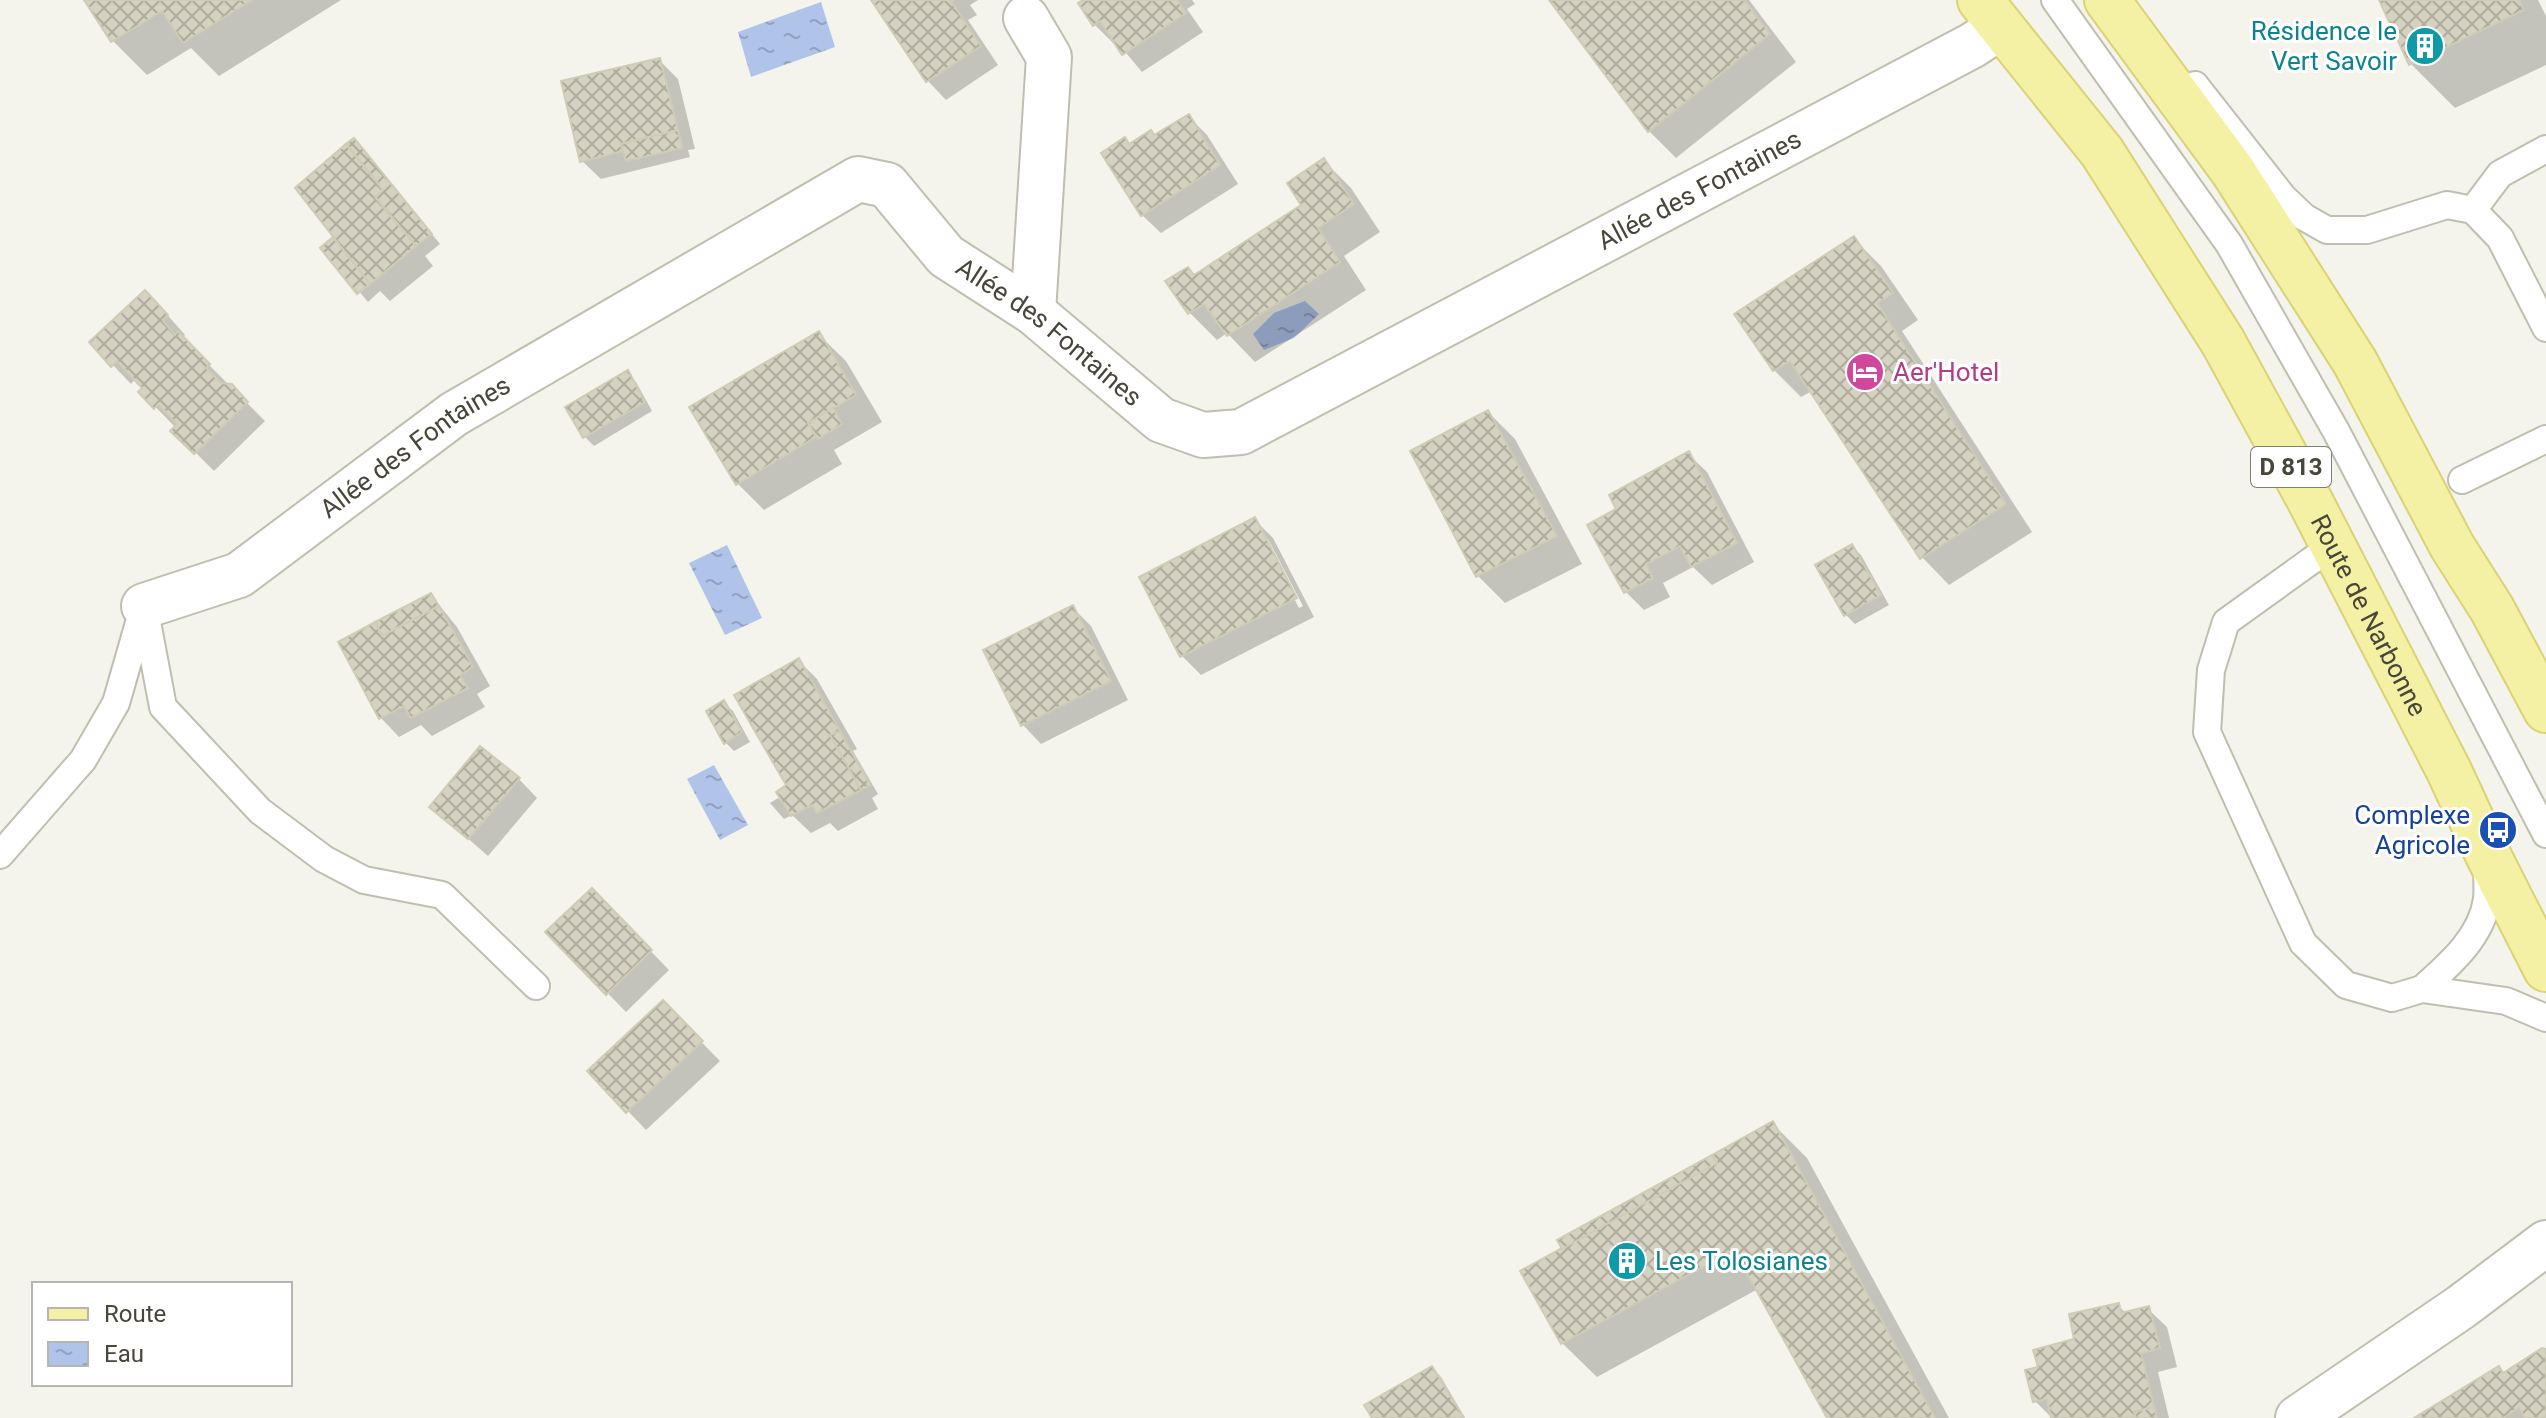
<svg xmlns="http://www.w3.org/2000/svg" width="2546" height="1418" font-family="Roboto,sans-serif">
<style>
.water{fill:url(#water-ripples)}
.shadow{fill:#0003;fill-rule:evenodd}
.building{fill:url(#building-cross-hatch);stroke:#cfccb6;stroke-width:2}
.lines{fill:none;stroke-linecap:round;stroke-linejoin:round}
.lane-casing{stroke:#bfbeaf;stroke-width:30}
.street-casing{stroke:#bfbeaf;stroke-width:48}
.primary-casing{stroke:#d9d376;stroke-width:48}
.lane{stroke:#fff;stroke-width:26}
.street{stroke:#fff;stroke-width:44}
.primary{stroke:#f4f1a5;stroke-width:44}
.labels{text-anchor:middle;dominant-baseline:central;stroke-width:6;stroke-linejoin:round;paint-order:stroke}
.shield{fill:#fff;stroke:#7f7e75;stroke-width:2}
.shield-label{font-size:24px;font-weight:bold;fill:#48463a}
.culture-label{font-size:26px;fill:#0d838f;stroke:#fff;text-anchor:end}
.street-label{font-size:26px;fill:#48463a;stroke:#fff}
.hotel-label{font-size:26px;fill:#b23c85;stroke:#fff;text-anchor:start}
.transit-label{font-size:26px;fill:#164399;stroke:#fff;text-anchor:end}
</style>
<defs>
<pattern id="water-ripples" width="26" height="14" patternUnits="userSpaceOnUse" patternTransform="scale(2)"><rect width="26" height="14" fill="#b0c4ea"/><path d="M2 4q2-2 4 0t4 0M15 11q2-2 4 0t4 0" fill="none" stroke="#91a1bf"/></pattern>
<pattern id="building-cross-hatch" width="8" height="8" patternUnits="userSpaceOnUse" patternTransform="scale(2)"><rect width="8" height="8" fill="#d5d2c2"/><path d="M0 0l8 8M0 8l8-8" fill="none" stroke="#afac9f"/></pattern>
</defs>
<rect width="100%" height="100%" fill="#f4f4ec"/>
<g class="water">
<polygon points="821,2 835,47 751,77 738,32"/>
<polygon points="1305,301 1319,314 1294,338 1264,350 1253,334 1274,313"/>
<polygon points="727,545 762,618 725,635 689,563"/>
<polygon points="714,765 748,825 720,840 687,779"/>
</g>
<g class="shadow">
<polygon points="87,0 341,0 219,76 191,48 147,75 113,41"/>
<polygon points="874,0 978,0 970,5 977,15 968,20 998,65 946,100 928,81"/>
<polygon points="1086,0 1192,0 1195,4 1187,9 1203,32 1142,72 1116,41 1113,43 1094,24"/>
<polygon points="1552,0 1749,0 1796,62 1676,158 1649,131"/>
<polygon points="2381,0 2538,0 2546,16 2546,65 2455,108 2411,64"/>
<polygon points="659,60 678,79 695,149 688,150 690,157 601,179 582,161"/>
<polygon points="1188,116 1207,135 1238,184 1161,233 1142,215 1125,140 1130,145 1155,137"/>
<polygon points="363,150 440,244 425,256 433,266 390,301 380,291 368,302 323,248 342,245"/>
<polygon points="1324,161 1351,188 1380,232 1344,256 1366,290 1255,362 1227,333 1217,340 1190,313 1168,282 1195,277 1304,206"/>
<polygon points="1854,239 1881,266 1918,320 1902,331 2032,532 1949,585 1922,557 1812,391 1801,397 1774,370"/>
<polygon points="164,311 185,335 182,338 265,421 214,471 173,430 176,428 141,392 144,388 136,378 131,384 92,343"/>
<polygon points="818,334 846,361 882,422 834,450 842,464 764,510 737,483"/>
<polygon points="627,373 636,382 652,411 594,446 585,437 568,408"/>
<polygon points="1488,412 1515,439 1582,564 1505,603 1478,576"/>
<polygon points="1688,454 1707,472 1754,562 1712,585 1693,567 1663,583 1670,597 1644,610 1626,592 1619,510"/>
<path d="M 1254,519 L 1273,538 L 1314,617 L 1201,675 L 1182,656 L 1141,578 ZM 1264,539 L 1268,539 L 1303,606 L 1299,608 Z"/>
<polygon points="1852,546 1861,555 1889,605 1855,624 1846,615 1818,566"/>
<polygon points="431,595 457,627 490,686 477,694 485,707 432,736 421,725 399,737 381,718"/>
<polygon points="1072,607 1091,626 1128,700 1041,744 1023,725"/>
<polygon points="799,661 817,679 857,749 853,751 878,794 872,798 878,809 838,831 830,823 811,833 792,815 784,819 770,803 778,798 784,804 789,785"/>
<polygon points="724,703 733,711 750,742 734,751 725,742"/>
<polygon points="519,779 537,798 488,856 432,807"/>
<polygon points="610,909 669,970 626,1012 548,932"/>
<polygon points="663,1003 720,1061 646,1130 590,1071"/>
<polygon points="1773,1124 1807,1158 1949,1418 1829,1418 1758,1289 1597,1377 1562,1343"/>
<polygon points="2118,1305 2127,1314 2148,1309 2167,1327 2177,1367 2158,1372 2169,1418 2052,1418 2035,1401 2040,1369"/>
<polygon points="2546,1351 2546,1418 2418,1418 2498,1368 2504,1374"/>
<polygon points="1432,1368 1441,1377 1465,1418 1374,1418"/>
</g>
<g class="building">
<polygon points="84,0 252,0 183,43 162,11 111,42"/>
<polygon points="871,0 954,0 951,1 981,46 926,82"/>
<polygon points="1083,0 1177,0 1186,13 1122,55 1100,21 1093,26 1078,3"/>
<polygon points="1549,0 1744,0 1770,34 1648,132"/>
<polygon points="2379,0 2519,0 2524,10 2409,65"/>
<polygon points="660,58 678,130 621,144 623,151 580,162 561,81"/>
<polygon points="1189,114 1220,165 1141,216 1101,153 1125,137 1129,144 1151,130 1154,135"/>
<polygon points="678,130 682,148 626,161 621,144"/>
<polygon points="354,138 432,234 416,246 375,197 383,190 346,144"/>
<polygon points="346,144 383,190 375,197 416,246 370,284 295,188"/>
<polygon points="1324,158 1354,204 1318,228 1340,262 1227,336 1204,304 1188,314 1165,281 1188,267 1194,275 1301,205 1287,183"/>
<polygon points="1854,236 1893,293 1877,303 2006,504 1920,559 1790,361 1773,371 1734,314"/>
<polygon points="333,237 370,284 357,294 320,248"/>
<polygon points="145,290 168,315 163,321 175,335 178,331 210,364 206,368 221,383 232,384 248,402 194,454 170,431 177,424 158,404 154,409 138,392 142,388 117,361 111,367 89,342"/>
<polygon points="819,331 856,395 808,423 816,437 736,485 689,407"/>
<polygon points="628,370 645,402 583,438 565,407"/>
<polygon points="833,408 842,424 818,439 808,423"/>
<polygon points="1488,410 1557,536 1476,577 1410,451"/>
<polygon points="1689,451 1737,543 1691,567 1680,546 1646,564 1653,578 1624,593 1587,525 1616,509 1609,495"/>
<polygon points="1255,517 1297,598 1180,657 1139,577"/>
<polygon points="1852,544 1881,595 1844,616 1815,565"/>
<polygon points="431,593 439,606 382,636 375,622"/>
<polygon points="1073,605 1111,681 1021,726 983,650"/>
<polygon points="439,606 473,667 460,675 468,688 411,718 404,706 379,719 338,642 375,622 382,636"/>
<polygon points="799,658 840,731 830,735 861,790 817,813 812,805 791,816 776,792 786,785 734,695"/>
<polygon points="724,700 742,732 724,744 706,711"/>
<polygon points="840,731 870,785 861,790 830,735"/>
<polygon points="480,746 520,778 468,839 429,807"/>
<polygon points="592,888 652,950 606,995 545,932"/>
<polygon points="663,1000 703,1041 626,1113 587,1071"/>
<polygon points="1773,1121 1935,1418 1827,1418 1734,1250 1561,1344 1520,1271 1717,1163 1712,1155"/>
<polygon points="1712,1155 1717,1163 1562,1249 1557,1240"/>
<polygon points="2119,1303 2121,1313 2149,1306 2160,1348 2141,1353 2154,1407 2134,1412 2136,1418 2051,1418 2047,1399 2033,1402 2025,1370 2038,1367 2033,1350 2074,1339 2069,1314"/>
<polygon points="2542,1348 2546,1349 2546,1418 2525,1418 2519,1408 2503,1418 2414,1418 2499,1366 2503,1373"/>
<polygon points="1432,1366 1464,1418 1372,1418 1364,1405"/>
<polygon points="2154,1407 2157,1418 2136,1418 2134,1412"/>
</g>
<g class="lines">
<defs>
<g id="lane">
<polyline points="2055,0 2229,244 2336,431 2546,834"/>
<polyline points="2195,85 2283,197 2304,217 2327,230 2367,230 2447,205 2473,210 2500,238 2546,328"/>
<polyline points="2473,210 2500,174 2546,149"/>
<polyline points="2462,480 2546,439"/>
<polyline points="2315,558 2226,622 2211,670 2207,732 2303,943 2346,985 2392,998 2422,989 2506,1001 2546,1018"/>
<polyline points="144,606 163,707 260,811 324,859 364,880 442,895 536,986"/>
<polyline points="0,855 83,760 116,703 143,609"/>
<path d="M 2422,989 C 2449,965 2482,937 2487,899 C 2488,889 2487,878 2487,867"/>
</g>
<g id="street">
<polyline points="1026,18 1049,57 1033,312"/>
<path id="s1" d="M 144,606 L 239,575 L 454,414 L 858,179 L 887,185 L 946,256 L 1033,312 L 1161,420 L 1203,435 L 1241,432 L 1973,45 L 2000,27"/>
<polyline points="2298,1418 2461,1307 2546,1243"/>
</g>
<g id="primary">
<path id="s2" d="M 1980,0 L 2102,152 L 2223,342 L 2309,499 L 2449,771 L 2487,853 L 2546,969"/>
<polyline points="2107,0 2233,171 2355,362 2452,546 2492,609 2546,710"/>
</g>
</defs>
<use href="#lane" class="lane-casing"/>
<use href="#street" class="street-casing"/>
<use href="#primary" class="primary-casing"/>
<use href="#lane" class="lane"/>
<use href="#street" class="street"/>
<use href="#primary" class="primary"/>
</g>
<defs>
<symbol id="building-disc" viewBox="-11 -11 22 22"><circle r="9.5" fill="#0f9aa8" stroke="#fff"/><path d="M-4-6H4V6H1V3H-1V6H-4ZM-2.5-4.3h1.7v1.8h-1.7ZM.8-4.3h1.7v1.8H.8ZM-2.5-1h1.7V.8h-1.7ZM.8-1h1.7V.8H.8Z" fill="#fff"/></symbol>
<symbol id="hotel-disc" viewBox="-11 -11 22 22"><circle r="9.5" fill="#d1479c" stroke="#fff"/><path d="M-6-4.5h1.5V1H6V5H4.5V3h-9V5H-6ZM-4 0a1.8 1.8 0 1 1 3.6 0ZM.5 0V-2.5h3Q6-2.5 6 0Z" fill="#fff"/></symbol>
<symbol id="bus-disc" viewBox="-11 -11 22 22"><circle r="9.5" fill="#1a4fb4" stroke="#fff"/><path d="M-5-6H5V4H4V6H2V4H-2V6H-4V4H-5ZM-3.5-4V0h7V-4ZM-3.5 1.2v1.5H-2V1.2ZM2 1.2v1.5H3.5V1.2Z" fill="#fff"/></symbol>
</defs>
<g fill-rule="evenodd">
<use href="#building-disc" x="2403" y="24" width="44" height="44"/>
<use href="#hotel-disc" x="1843" y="350" width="44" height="44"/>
<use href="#bus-disc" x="2476" y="808" width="44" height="44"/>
<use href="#building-disc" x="1605" y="1239" width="44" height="44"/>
</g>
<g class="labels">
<rect class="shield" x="2251" y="447" width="80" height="40" rx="6"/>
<g class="shield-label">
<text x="2291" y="467">D 813</text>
</g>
<g class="culture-label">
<text x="2397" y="31">Résidence le<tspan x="2397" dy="30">Vert Savoir</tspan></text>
<text x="1655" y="1261" text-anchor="start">Les Tolosianes</text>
</g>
<g class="street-label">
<text stroke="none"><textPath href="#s1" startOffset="1830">Allée des Fontaines</textPath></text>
<text stroke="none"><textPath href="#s1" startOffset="1086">Allée des Fontaines</textPath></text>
<text stroke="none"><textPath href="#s1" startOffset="318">Allée des Fontaines</textPath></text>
<text stroke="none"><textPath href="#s2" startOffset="730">Route de Narbonne</textPath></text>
</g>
<g class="hotel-label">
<text x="1893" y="372">Aer'Hotel</text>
</g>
<g class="transit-label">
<text x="2470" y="815">Complexe<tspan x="2470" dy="30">Agricole</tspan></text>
</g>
</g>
<rect x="32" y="1282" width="260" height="104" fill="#ffffff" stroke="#b6b5b0" stroke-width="2"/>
<rect x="48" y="1308" width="40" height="12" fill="#f4f1a5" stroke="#b6b5b0" stroke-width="2"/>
<text x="104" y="1322" font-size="24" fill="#48463a">Route</text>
<rect x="48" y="1342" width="40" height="24" fill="url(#water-ripples)" stroke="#b6b5b0" stroke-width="2"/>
<text x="104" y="1362" font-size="24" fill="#48463a">Eau</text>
</svg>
